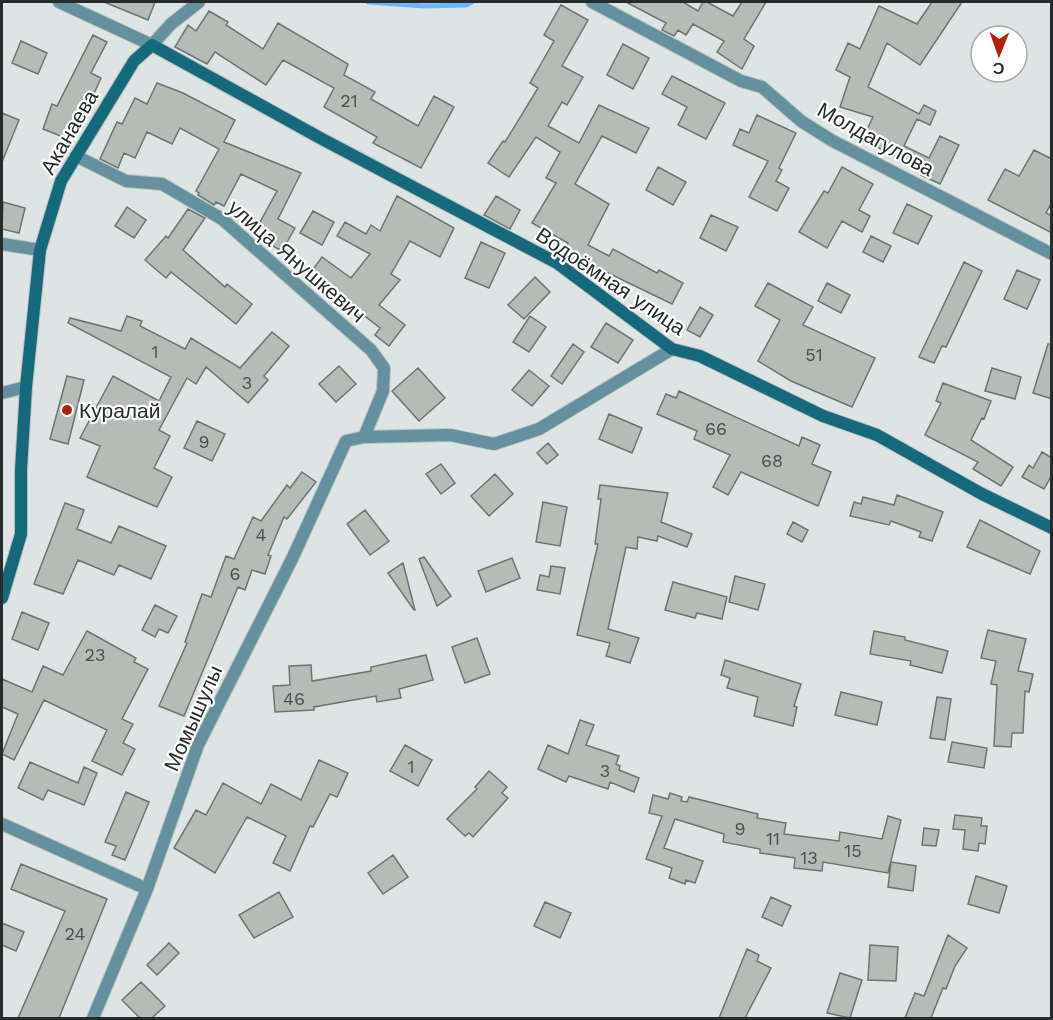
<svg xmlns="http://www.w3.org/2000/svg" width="1053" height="1020" viewBox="0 0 1053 1020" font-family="'Work Sans',sans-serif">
<rect width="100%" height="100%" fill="#dde5e4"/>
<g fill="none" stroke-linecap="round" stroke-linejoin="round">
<path stroke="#6eb6f5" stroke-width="5" d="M368,2L425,6L466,5L472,2"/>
</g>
<path fill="#b5bbb6" stroke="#6e7470" stroke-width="1.5" d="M104,2H155L148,20Z
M626,2H683L698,11L703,2H707L733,16L742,2H766L744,39L754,46L742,69L717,52L724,41L693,24L686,35L678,30L674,36L662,30L666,23Z
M932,2H962L920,65L887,43L868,87L919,114L924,105L936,111L930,125L917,119L904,146L929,158L940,136L959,145L940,184L921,175L923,170L873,145L875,141L864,136L873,117L840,107L850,77L836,70L848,43L860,49L879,6L917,24Z
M561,5L588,20L562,66L583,77L567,105L562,102L548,126L579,143L599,105L649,128L636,153L602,136L575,184L609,204L588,245L609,256L613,249L657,273L659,270L683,283L672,304L602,270L597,279L584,272L585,269L561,255L568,243L532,223L556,183L546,178L560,152L536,137L509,177L488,163L503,141L505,142L538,88L530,83L554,41L544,35Z
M209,11L228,22L226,25L263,49L278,23L348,64L344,75L375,92L371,99L418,126L434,96L454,107L421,168L373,143L377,137L324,107L334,88L283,60L266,85L215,52L207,64L175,47L188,25L196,31Z
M93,35L107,42L91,73L101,78L91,100L84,97L68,139L43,129L52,104L57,106Z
M21,41L47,53L38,74L12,63Z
M623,44L649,58L633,89L607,75Z
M672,76L725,103L706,139L678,125L687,107L662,94Z
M157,83L183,93L235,120L224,142L301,173L278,219L295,228L282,251L253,235L277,191L241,174L224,206L216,202L214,205L198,195L199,193L196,191L219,149L180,128L172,144L147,132L135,158L124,153L118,168L100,159L117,122L122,124L135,98L147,104Z
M2,113L19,120L2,162Z
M757,115L796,133L779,168L782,170L776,181L789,188L777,211L749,197L768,161L733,145L740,129L749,133Z
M1034,150L1052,159V202L1046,213L1052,216V233L988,200L1005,169L1019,176Z
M658,167L686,182L673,205L646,190Z
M842,167L873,184L859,210L870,216L862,232L842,221L827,248L799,232L824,191L828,193Z
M397,196L454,228L440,257L410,241L391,274L400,280L379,305L405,325L389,346L375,335L380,328L326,286L324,288L308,276L322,257L351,278L370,254L337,236L345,222L366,234L371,225L380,231Z
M496,196L520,210L510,229L484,215Z
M3,202L25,208L19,233L2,229Z
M907,204L932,216L918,244L893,233Z
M127,207L146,220L134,238L115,226Z
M188,209L205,218L183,250L225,287L227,284L252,304L236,324L171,272L166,278L145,260L166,236L168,238Z
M313,211L334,222L322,245L300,233Z
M711,215L738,227L726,251L700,238Z
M871,236L891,246L883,262L863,252Z
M481,242L505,253L489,288L465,278Z
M964,262L982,271L946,347L942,346L934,363L919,357Z
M1017,270L1040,280L1027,309L1004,299Z
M535,277L550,292L524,319L508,305Z
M768,283L813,307L803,325L875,358L852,407L791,381L758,361L780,320L755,306Z
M827,283L850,295L841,313L818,301Z
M700,307L713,315L700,337L687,330Z
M127,316L142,321L140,326L185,349L191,338L240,368L272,332L289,346L264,376L268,380L248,403L206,367L196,384L187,378L159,430L170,436L154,468L172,477L157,507L87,477L100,446L80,438L113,376L159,401L171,377L68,323L70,318L121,331Z
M530,316L546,327L529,352L513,342Z
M606,323L633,340L618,363L591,347Z
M573,344L584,352L562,384L551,376Z
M1048,344H1052V399L1033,393Z
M339,366L356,384L336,402L319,384Z
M418,368L445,398L419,421L392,391Z
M992,368L1021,377L1015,399L985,391Z
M529,370L549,386L532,406L512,390Z
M67,376L84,380L68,444L50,439Z
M943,383L991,401L984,419L982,418L971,440L1013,467L1001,486L973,469L978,462L925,435L941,403L936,401Z
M679,391L799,446L802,437L820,445L812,464L831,472L818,506L741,472L728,495L713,487L730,455L694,439L697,431L657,414L666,394L676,398Z
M609,414L642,428L632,453L599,439Z
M197,421L225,434L212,461L184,448Z
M548,443L558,455L547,464L537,453Z
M1042,452L1052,458V475L1044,489L1022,477L1029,465L1033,468Z
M441,464L455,483L441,494L426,474Z
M302,472L316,482L287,519L284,517L268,555L271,556L265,574L252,570L245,590L238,587L184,716L159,706L187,643L185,642L202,594L211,597L226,556L234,559L253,517L261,521L287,485L290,488Z
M495,474L513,494L489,516L471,496Z
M600,485L668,493L661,522L692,534L687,547L658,536L657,541L638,537L637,549L626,547L608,629L639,638L630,663L606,656L610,643L577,635L598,544H595L601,499H598Z
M897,495L943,512L932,541L919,537L921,532L891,521L889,525L850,516L854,502L861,504L863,497L894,505Z
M543,502L567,507L560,546L536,542Z
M65,503L84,510L77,529L111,543L119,526L166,546L151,579L119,565L114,575L78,560L63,594L34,584Z
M365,510L389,541L370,555L347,524Z
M980,520L1040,551L1030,574L967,547Z
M793,522L808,530L802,542L787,534Z
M424,557L451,596L437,606L419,559Z
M512,558L520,578L486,592L478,571Z
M403,563L415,610H414L388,573Z
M551,566L565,568L560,594L537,590L540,575L549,577Z
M735,576L765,584L758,610L729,602Z
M673,582L727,597L722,619L697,613L695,618L665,610Z
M155,605L177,616L168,633L159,629L155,637L142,630Z
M22,612L49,623L38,650L12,639Z
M988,630L1026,639L1018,671L1033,674L1029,692L1025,691L1023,733H1012L1011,747L994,746L997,685L991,684L996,661L981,658Z
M87,631L136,658L134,662L148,669L122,719L133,724L123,743L135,749L122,775L92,761L107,730L44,700L14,760L2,754L18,714L2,707V679L32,692L43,666L63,675Z
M874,631L905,637V640L948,651L942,673L910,665L911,661L870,654Z
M477,638L490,674L465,683L452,647Z
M426,655L433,680L399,689L401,698L377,702L376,696L314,707V710L275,712L273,686L290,685L289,666L311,665L312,681L371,671V667Z
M725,660L801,684L794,706L797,707L793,726L754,716L758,697L727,688L730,678L721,675Z
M841,692L882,702L877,725L835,715Z
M937,697L951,699L945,740L930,738Z
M580,720L594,725L586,745L619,756L616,764L620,766L619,770L639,778L634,792L610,782L608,789L569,776L566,782L538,769L548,745L568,754Z
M952,742L987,748L984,768L948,762Z
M405,745L432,760L418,786L390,771Z
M319,760L348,773L337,797L330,794L313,827L310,826L290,871L273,863L286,836L247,817L215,873L174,848L196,810L206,815L223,783L261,804L271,784L301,800Z
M30,762L78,783L84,767L97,773L84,805L48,790L43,800L18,788Z
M489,771L507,787L502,793L508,798L473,837L469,833L465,836L447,819L477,789L475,787Z
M126,792L149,802L125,860L112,855L116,846L105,842Z
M670,793L682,797L681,801L687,802L689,797L758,814L757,818L786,823L784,834L839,841L840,832L882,839L888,816L901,820L888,873L823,862L822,871L794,868L795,858L760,853V849L723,842L724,834L675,819L664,848L703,861L695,883L686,880L685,884L669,878L672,868L646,859L662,816L649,813L653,795L668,799Z
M955,815L982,818L981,826H987L985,844L979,843L978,851L963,849L965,830L953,829Z
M924,828L939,830L936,846L922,845Z
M393,855L408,877L383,894L368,873Z
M891,862L916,866L913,891L888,887Z
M21,864L107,899L59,1018H18L65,911L11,889Z
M976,876L1007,886L999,913L968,904Z
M279,892L293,917L254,938L239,915Z
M771,897L791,906L782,926L762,917Z
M545,902L571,913L560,938L534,926Z
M2,923L24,932L16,951L2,945Z
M948,935L967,948L955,966L946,989L943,988L931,1018H905L915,993L924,996Z
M169,943L179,953L157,975L147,965Z
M870,945L898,947L896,981L868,980Z
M747,949L759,955L757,961L771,968L745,1018H719Z
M840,973L862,980L850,1018L827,1013Z
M141,982L165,1006L152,1018H140L122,1000Z"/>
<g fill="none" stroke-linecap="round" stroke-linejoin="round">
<defs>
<path id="street" d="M59,2L152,45L171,24L199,2
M592,2L741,81L762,87L801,121L831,140L1052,254
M76,156L126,181L162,184L222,219L371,350L384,368L383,391L364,437
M2,244L40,250
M2,393L26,387
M2,824L147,889
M93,1018L147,889L198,745L292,559L346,441L364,437L450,435L494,444L539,429L672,349"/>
<path id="secondary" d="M2,598L21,534V470L26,387L40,250L61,181L134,61L152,45L322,139L557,263L672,349L700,356L823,416L877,435L982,494L1052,528"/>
</defs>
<use href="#street" stroke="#b9c0bf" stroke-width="14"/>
<use href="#secondary" stroke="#b9c0bf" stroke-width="14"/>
<use href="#street" stroke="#64919d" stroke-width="12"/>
<use href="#secondary" stroke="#16697b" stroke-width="12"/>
</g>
<circle fill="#b02306" stroke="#fff" stroke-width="2" cx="67" cy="410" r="6"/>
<g text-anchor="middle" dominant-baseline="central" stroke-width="4.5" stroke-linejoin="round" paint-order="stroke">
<g font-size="18" fill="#4b4f4e">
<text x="349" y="100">21</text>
<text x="155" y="351">1</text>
<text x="814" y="354">51</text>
<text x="247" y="382">3</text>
<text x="716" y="428">66</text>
<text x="204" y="441">9</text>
<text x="772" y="460">68</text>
<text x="261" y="534">4</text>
<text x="235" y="573">6</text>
<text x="95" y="654">23</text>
<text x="294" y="698">46</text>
<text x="411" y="766">1</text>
<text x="605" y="770">3</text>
<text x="740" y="828">9</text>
<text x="773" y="838">11</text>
<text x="853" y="850">15</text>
<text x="809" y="857">13</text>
<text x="75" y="933">24</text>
</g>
<g font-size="21" fill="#282b2b" stroke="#fff">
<text transform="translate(69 132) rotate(-60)">Аканаева</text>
<text transform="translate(876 139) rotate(29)">Молдагулова</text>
<text transform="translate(297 261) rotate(41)">улица Янушкевич</text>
<text transform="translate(611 281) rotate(34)">Водоёмная улица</text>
<text transform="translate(193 718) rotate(-66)">Момышулы</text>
</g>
<g font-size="21" fill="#282b2b" stroke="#fff" text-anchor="start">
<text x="79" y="410">Куралай</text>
</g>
</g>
<rect width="1053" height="1020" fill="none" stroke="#282b2b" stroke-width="6"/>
<g transform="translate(999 54) rotate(181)"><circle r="28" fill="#ffffff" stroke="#a9aaaa" stroke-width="1.5"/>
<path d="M0-4.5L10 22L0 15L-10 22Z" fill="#b02306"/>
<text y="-9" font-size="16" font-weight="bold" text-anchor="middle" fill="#282b2b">С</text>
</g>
</svg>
